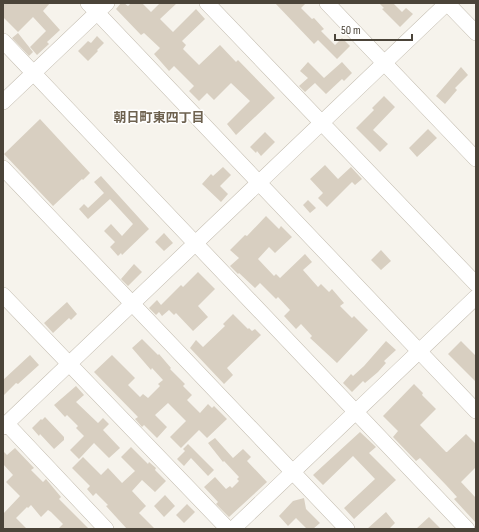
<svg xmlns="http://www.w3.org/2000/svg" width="479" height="532" viewBox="0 0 479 532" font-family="'Sofia Sans Condensed','Noto Sans JP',sans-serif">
<rect width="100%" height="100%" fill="#f6f3ec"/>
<path fill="#d8cfc1" d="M3,3H50L43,11L60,30L47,42L49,44L37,55L30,47L46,31L33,17L18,32L3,17Z
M121,3H124L128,6L131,3H142L151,12L160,3H177L160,19L173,32L196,9L205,19L182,41L186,45L183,49L199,65L220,45L236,62L238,60L275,98L236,135L227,124L250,101L231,83L214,100L207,93L199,101L189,91L194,86L174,66L169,71L154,54L160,48L144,33L141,35L116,9Z
M275,3H306L301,8L312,19L314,18L324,29L321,31L335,45L342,38L350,46L337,59L318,40L314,44Z
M379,3H393L402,12L406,8L413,14L400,27L382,9L384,8Z
M18,33L33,52L29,56L12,38Z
M97,36L104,43L97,50L98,51L88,61L78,51L88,41L91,43Z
M308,62L324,78L342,62L352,73L344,81L342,79L326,94L315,83L305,92L299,86L308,78L300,71Z
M461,67L468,75L455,88L457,90L445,104L436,96Z
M384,96L395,107L373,130L388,144L380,152L356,128L374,110L372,108Z
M40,119L90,173L83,180L82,179L53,206L4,154Z
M428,129L437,138L417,157L409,148Z
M265,132L275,142L261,156L257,151L256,153L250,147Z
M325,165L338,179L351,167L362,179L355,185L352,182L327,207L318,198L323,193L310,179Z
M223,167L231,175L220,186L228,194L221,202L202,184L211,174L213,176Z
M101,176L149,229L122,255L121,253L118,256L110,247L115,242L104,231L111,224L122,236L133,224L110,199L88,219L79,209L84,204L88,208L104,193L94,182Z
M308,200L316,208L310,213L303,205Z
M266,216L279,229L281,226L292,237L275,253L269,247L258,259L274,276L276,274L280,278L305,254L312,262L303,270L318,287L321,284L329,292L332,289L344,303L340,306L352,318L354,316L368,330L337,363L310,338L312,336L301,324L296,329L284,316L290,310L278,297L276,299L260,283L255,288L239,273L238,274L230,266L239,258L230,250L245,235L247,236Z
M164,233L173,243L164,251L155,242Z
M381,250L391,261L381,270L371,260Z
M134,264L142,272L128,286L121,279Z
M198,272L215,289L198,306L208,317L193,331L176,313L174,315L169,310L162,316L159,312L156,315L149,308L157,300L161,305L181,285L183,287Z
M67,302L77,314L71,320L69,318L53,333L44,323Z
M233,314L248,329L249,328L252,331L255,329L261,335L227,368L233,375L224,384L190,348L196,340L203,347L225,326L223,324Z
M142,339L158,355L159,354L171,368L170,369L185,384L183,386L192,395L187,400L200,413L208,404L212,408L214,406L227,419L207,438L199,430L181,448L170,437L186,421L168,403L155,415L167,427L157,438L144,425L142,427L135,419L138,417L94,372L112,355L135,378L128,385L140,397L143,394L148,398L160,386L158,384L163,380L152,368L151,370L132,348Z
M386,341L396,350L384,361L386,363L378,372L365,383L363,381L352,392L343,383L351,374L353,376L364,366Z
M461,341L476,356V382L448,354Z
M30,355L39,365L18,384L16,383L3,396V380Z
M414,384L423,393L422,395L436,409L420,425L446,452H447L466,434L476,444V467L461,482L476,498V523L454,499L457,497L446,485L420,458L416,461L393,437L398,431L383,416Z
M76,386L84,395L76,402L98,423L103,418L109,424L103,430L120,448L109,458L94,443L79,459L70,450L84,436L76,428L78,426L67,415L65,417L54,405Z
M45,417L64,437V440L54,449L40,434L39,436L32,428L41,419L42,420Z
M360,432L376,447L369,453L396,480L354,519L344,508L375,479L353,456L323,485L313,475Z
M215,438L233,458L243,449L251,457L247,461L267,482L229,517L216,504L218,502L204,487L215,477L226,489L230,486L232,488L239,481L237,479L239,477L224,461L223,462L208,443Z
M188,444L214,470L208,476L191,458L184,466L177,459L185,451L183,449Z
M131,447L148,464L149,462L156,468L155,470L166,481L155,492L142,480L132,491L146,506L139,513L155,529H127L106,506L108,505L96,493L93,496L87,489L90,486L72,468L83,457L101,475L108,468L122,483L135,471L121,457Z
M15,448L34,468L31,470L43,482L46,479L61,497L59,499L89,529H58L63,524L51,512L48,510L41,517L31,505L28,508L27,507L16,518L27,529H3V514L20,496L6,482L13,475L3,464V451L7,455Z
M165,495L175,506L164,517L154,506Z
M304,498L306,509L320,523L313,529H307L296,518L288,526L279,516L293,501Z
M187,504L195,512L184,523L176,515Z
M386,512L395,523L389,529H367Z
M429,517L441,529H416Z"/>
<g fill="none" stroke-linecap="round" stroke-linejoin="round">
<defs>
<path id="minor" d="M88,3L476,411
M207,3L476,284
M327,3L476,159
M447,3L476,33
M3,41L467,529
M3,102L107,3
M3,168L347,529
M3,295L228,529
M7,424L106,529
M3,427L447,3
M233,529L476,297"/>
</defs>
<use href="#minor" stroke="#c2bbae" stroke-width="16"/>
<use href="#minor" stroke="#fff" stroke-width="15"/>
</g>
<g text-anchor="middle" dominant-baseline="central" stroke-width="3" stroke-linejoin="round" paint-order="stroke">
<g font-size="13" font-weight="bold" fill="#6e6250" stroke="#fff">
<text x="159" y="118">朝日町東四丁目</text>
</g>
</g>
<rect width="479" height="532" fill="none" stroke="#4b4439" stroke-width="8"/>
<path d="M335 34v6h77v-6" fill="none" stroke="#4b4439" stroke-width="2"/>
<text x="341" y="34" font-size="12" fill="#4b4439" stroke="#ffffff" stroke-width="3" paint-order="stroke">50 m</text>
</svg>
